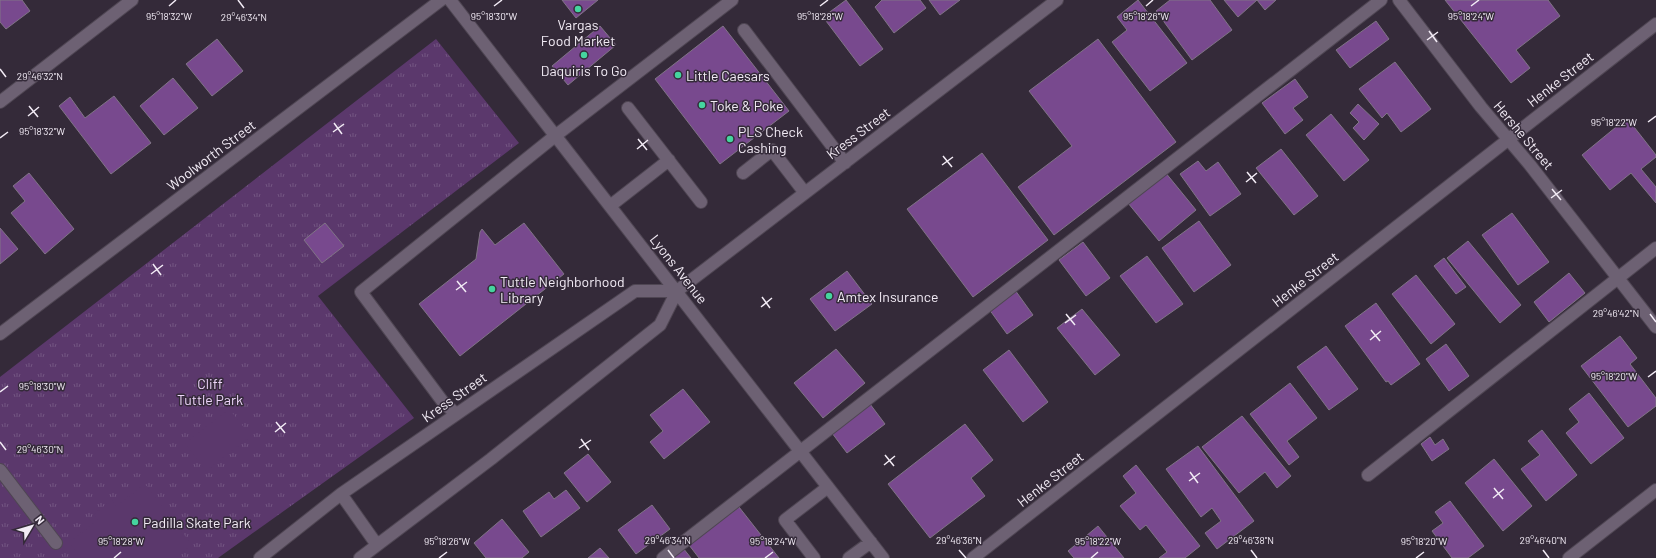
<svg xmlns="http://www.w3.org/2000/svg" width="1656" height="558" viewBox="0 0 1656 558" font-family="Barlow,sans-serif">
<defs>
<pattern id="park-tufts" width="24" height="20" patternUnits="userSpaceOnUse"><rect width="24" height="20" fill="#5b386c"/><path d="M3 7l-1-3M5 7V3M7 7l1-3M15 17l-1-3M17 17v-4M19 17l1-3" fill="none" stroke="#735582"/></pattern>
</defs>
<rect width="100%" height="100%" fill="#342a39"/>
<path fill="url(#park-tufts)" d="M436,39L519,143L318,296L414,418L218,558H0V377Z"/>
<path fill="#5b386c" d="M229,409L251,436L206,471L185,443Z
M145,484L192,545L175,558H81L69,542L98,520L94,514L112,500L116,506Z"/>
<path fill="#78498e" stroke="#807486" d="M0,0H22L30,11L6,29L0,22Z
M562,0H598L576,18Z
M846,0L883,49L860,66L823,17Z
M882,0H920L926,8L894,33L875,7Z
M929,0H960L940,15Z
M1138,0L1187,63L1150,91L1112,42L1127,30L1117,17Z
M1170,0H1210L1232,30L1192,60L1156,11Z
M1224,0H1276L1265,10L1257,0L1238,17Z
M1445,0H1548L1560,16L1516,50L1530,68L1511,83Z
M1376,21L1389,39L1350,68L1336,50Z
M600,26L616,45L568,85L552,66Z
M723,26L789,111L720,164L655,79Z
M217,39L243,71L212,96L186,64Z
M1098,39L1176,142L1054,235L1018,187L1072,146L1029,91Z
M1395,62L1431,109L1401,132L1387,113L1382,118L1359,89Z
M173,78L198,108L164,135L140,106Z
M1295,79L1308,97L1293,108L1303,120L1285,134L1262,103Z
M114,96L151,143L111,174L59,106L70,97L85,118Z
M1358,104L1379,124L1364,140L1353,128L1359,122L1350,113Z
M1331,114L1369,160L1344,181L1306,135Z
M1627,118L1656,155V157L1641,169L1656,187V203L1631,173L1610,190L1582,155Z
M1281,149L1318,196L1294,215L1256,168Z
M982,153L1048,240L973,297L907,209Z
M1198,161L1206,171L1218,162L1241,194L1210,216L1180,174Z
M1165,172L1196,210L1159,241L1128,203Z
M29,173L74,229L45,254L11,213L25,201L13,186Z
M1512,213L1549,262L1518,285L1482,235Z
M1199,221L1231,265L1194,292L1162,248Z
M325,223L344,246L322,263L304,240Z
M524,223L564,274L460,356L419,304L476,259L480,232L482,229L495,245Z
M0,228L18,249L0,264Z
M1468,241L1521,305L1500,323L1447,258Z
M1083,242L1110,278L1086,296L1059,260Z
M1147,256L1183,304L1156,323L1120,276Z
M1444,258L1466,287L1456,294L1434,266Z
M847,271L872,304L835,331L810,299Z
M1569,273L1585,293L1549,322L1534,302Z
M1416,275L1455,324L1431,344L1392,294Z
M1015,290L1033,315L1007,334L989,309Z
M1376,303L1420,364L1391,385L1388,381L1386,382L1345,326Z
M1082,309L1120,355L1095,375L1057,328Z
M1620,336L1637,358L1630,364L1656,398V406L1628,427L1581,366Z
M1446,344L1469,376L1449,391L1426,359Z
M1326,346L1358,389L1329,410L1297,367Z
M836,349L865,383L823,418L794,383Z
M1009,350L1048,402L1023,422L983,370Z
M1290,383L1317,418L1287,441L1299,457L1289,465L1250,414Z
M683,389L710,422L664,459L650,442L663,431L650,415Z
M1589,393L1624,438L1591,464L1566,433L1579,422L1569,409Z
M870,404L885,424L847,453L832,433Z
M1242,416L1291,476L1277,488L1265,472L1239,493L1202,447Z
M965,424L993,460L971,478L985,496L930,538L888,484Z
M1542,430L1577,475L1546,501L1521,469L1540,455L1528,441Z
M1430,437L1435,445L1443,439L1449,449L1432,461L1421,444Z
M1198,446L1254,521L1217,549L1205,533L1221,521L1212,508L1201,517L1166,469Z
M588,454L611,482L587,502L564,473Z
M1494,459L1532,506L1503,531L1465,483Z
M1136,465L1200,546L1185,558H1159L1167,552L1146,525L1140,530L1120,506L1136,493L1123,476Z
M566,490L580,508L541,537L523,511L549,492L554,499Z
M1450,501L1484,546L1468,558H1452L1432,531L1443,523L1435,512Z
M652,505L670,529L636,554L618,530Z
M739,507L779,558H699L689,545Z
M502,519L529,552L522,558H486L474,543Z
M1098,526L1124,558H1074L1068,551Z
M600,548L609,558H588Z
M683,548L691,558H670Z"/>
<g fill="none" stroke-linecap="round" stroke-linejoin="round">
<defs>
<path id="minor" d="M450,0L883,558
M1399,0L1481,107L1530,165L1656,327
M744,30L845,163
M0,102L132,0
M628,108L701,202
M743,173L772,150L805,193
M610,206L669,160
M0,334L441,0
M456,414L443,402L361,292L555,136L732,0
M0,470L56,543
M1368,475L1656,248
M341,494L377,545
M260,558L341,494L635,291H677
M360,558L491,459L660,325L677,291L1057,0
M663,558L1381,0
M814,558L785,520L828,487
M849,558L871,542
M973,558L1656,24
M1569,558L1656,490"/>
</defs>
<use href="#minor" stroke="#4f4653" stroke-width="14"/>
<use href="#minor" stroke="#6d6173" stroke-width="12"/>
</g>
<path fill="none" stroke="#f2ebf5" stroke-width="1.5" d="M238,0L244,8M169,6L176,0M494,6L502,0M820,6L828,0M1146,6L1153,0M1471,6L1479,0M1429,31L1437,42M1427,40L1438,32M0,69L6,77M29,106L38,117M28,116L39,107M1648,122L1656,116M334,123L342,134M333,132L344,124M0,138L8,132M638,139L647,150M637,149L648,140M943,156L952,167M942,165L953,157M1247,172L1256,183M1246,182L1257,173M1552,189L1561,200M1551,198L1562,190M153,264L161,275M151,274L163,265M457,281L466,292M456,290L467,282M762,297L770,308M761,307L772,298M1066,314L1075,325M1650,314L1656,322M1065,323L1076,315M1371,330L1380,341M1370,340L1381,331M1648,377L1656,371M0,392L8,386M276,422L285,433M275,432L286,423M581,439L589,450M0,442L6,450M579,448L591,440M885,455L894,466M884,465L895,456M1190,472L1198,483M1189,481L1200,473M1494,488L1503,499M1493,498L1504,489M668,550L674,558M959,550L966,558M1251,550L1257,558M1543,550L1549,558M114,558L121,552M439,558L447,552M765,558L773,552M1091,558L1098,552M1416,558L1424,552"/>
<g fill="#45d49f" stroke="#342a39" stroke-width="1.5">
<circle cx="578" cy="9" r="4"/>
<circle cx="584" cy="55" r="4"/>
<circle cx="678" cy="75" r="4"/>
<circle cx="702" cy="105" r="4"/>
<circle cx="730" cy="139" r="4"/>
<circle cx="492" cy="289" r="4"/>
<circle cx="829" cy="296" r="4"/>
<circle cx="135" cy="522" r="4"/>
</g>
<g text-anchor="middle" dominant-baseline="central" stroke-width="3" stroke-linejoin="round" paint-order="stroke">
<g font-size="14" fill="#f2ebf5" stroke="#342a39" text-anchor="start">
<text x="578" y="24" text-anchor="middle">Vargas<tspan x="578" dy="16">Food Market</tspan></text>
<text x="584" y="70" text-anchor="middle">Daquiris To Go</text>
<text x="686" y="75">Little Caesars</text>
<text x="710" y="105">Toke &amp; Poke</text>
<text x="738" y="131">PLS Check<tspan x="738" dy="16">Cashing</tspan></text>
<text x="500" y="281">Tuttle Neighborhood<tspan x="500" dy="16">Library</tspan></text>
<text x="837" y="296">Amtex Insurance</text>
<text x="143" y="522">Padilla Skate Park</text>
</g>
<g font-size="14" fill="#f2ebf5" stroke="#342a39">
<text transform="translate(1560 79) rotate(-38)">Henke Street</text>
<text transform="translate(858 133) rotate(-37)">Kress Street</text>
<text transform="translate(1524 135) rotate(50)">Hershe Street</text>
<text transform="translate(211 155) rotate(-37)">Woolworth Street</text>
<text transform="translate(679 269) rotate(52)">Lyons Avenue</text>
<text transform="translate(1305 279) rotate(-38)">Henke Street</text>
<text transform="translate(454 397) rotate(-35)">Kress Street</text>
<text transform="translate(1050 479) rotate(-38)">Henke Street</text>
</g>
<g font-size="14" fill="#eed5fb" stroke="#342a39">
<text x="210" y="383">Cliff<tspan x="210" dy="16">Tuttle Park</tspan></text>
</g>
</g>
<g font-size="10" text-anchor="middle" fill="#f2ebf5" stroke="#342a39" stroke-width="3" stroke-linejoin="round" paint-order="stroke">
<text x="169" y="20">95°18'32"W</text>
<text x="494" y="20">95°18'30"W</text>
<text x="820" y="20">95°18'28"W</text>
<text x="1146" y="20">95°18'26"W</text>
<text x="1471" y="20">95°18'24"W</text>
<text x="244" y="21">29°46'34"N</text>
<text x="40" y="80">29°46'32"N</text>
<text x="1614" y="126">95°18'22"W</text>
<text x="42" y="135">95°18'32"W</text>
<text x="1616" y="317">29°46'42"N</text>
<text x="1614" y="380">95°18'20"W</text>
<text x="42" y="390">95°18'30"W</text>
<text x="40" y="453">29°46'30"N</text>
<text x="668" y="544">29°46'34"N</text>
<text x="959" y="544">29°46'36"N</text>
<text x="1251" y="544">29°46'38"N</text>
<text x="1543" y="544">29°46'40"N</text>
<text x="121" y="545">95°18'28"W</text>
<text x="447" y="545">95°18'26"W</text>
<text x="773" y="545">95°18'24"W</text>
<text x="1098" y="545">95°18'22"W</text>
<text x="1424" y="545">95°18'20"W</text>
</g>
<g transform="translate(32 526) rotate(52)" stroke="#342a39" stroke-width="3" paint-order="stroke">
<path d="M0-3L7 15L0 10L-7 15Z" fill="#f2ebf5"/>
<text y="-6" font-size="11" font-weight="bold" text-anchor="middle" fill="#f2ebf5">N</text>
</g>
</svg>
